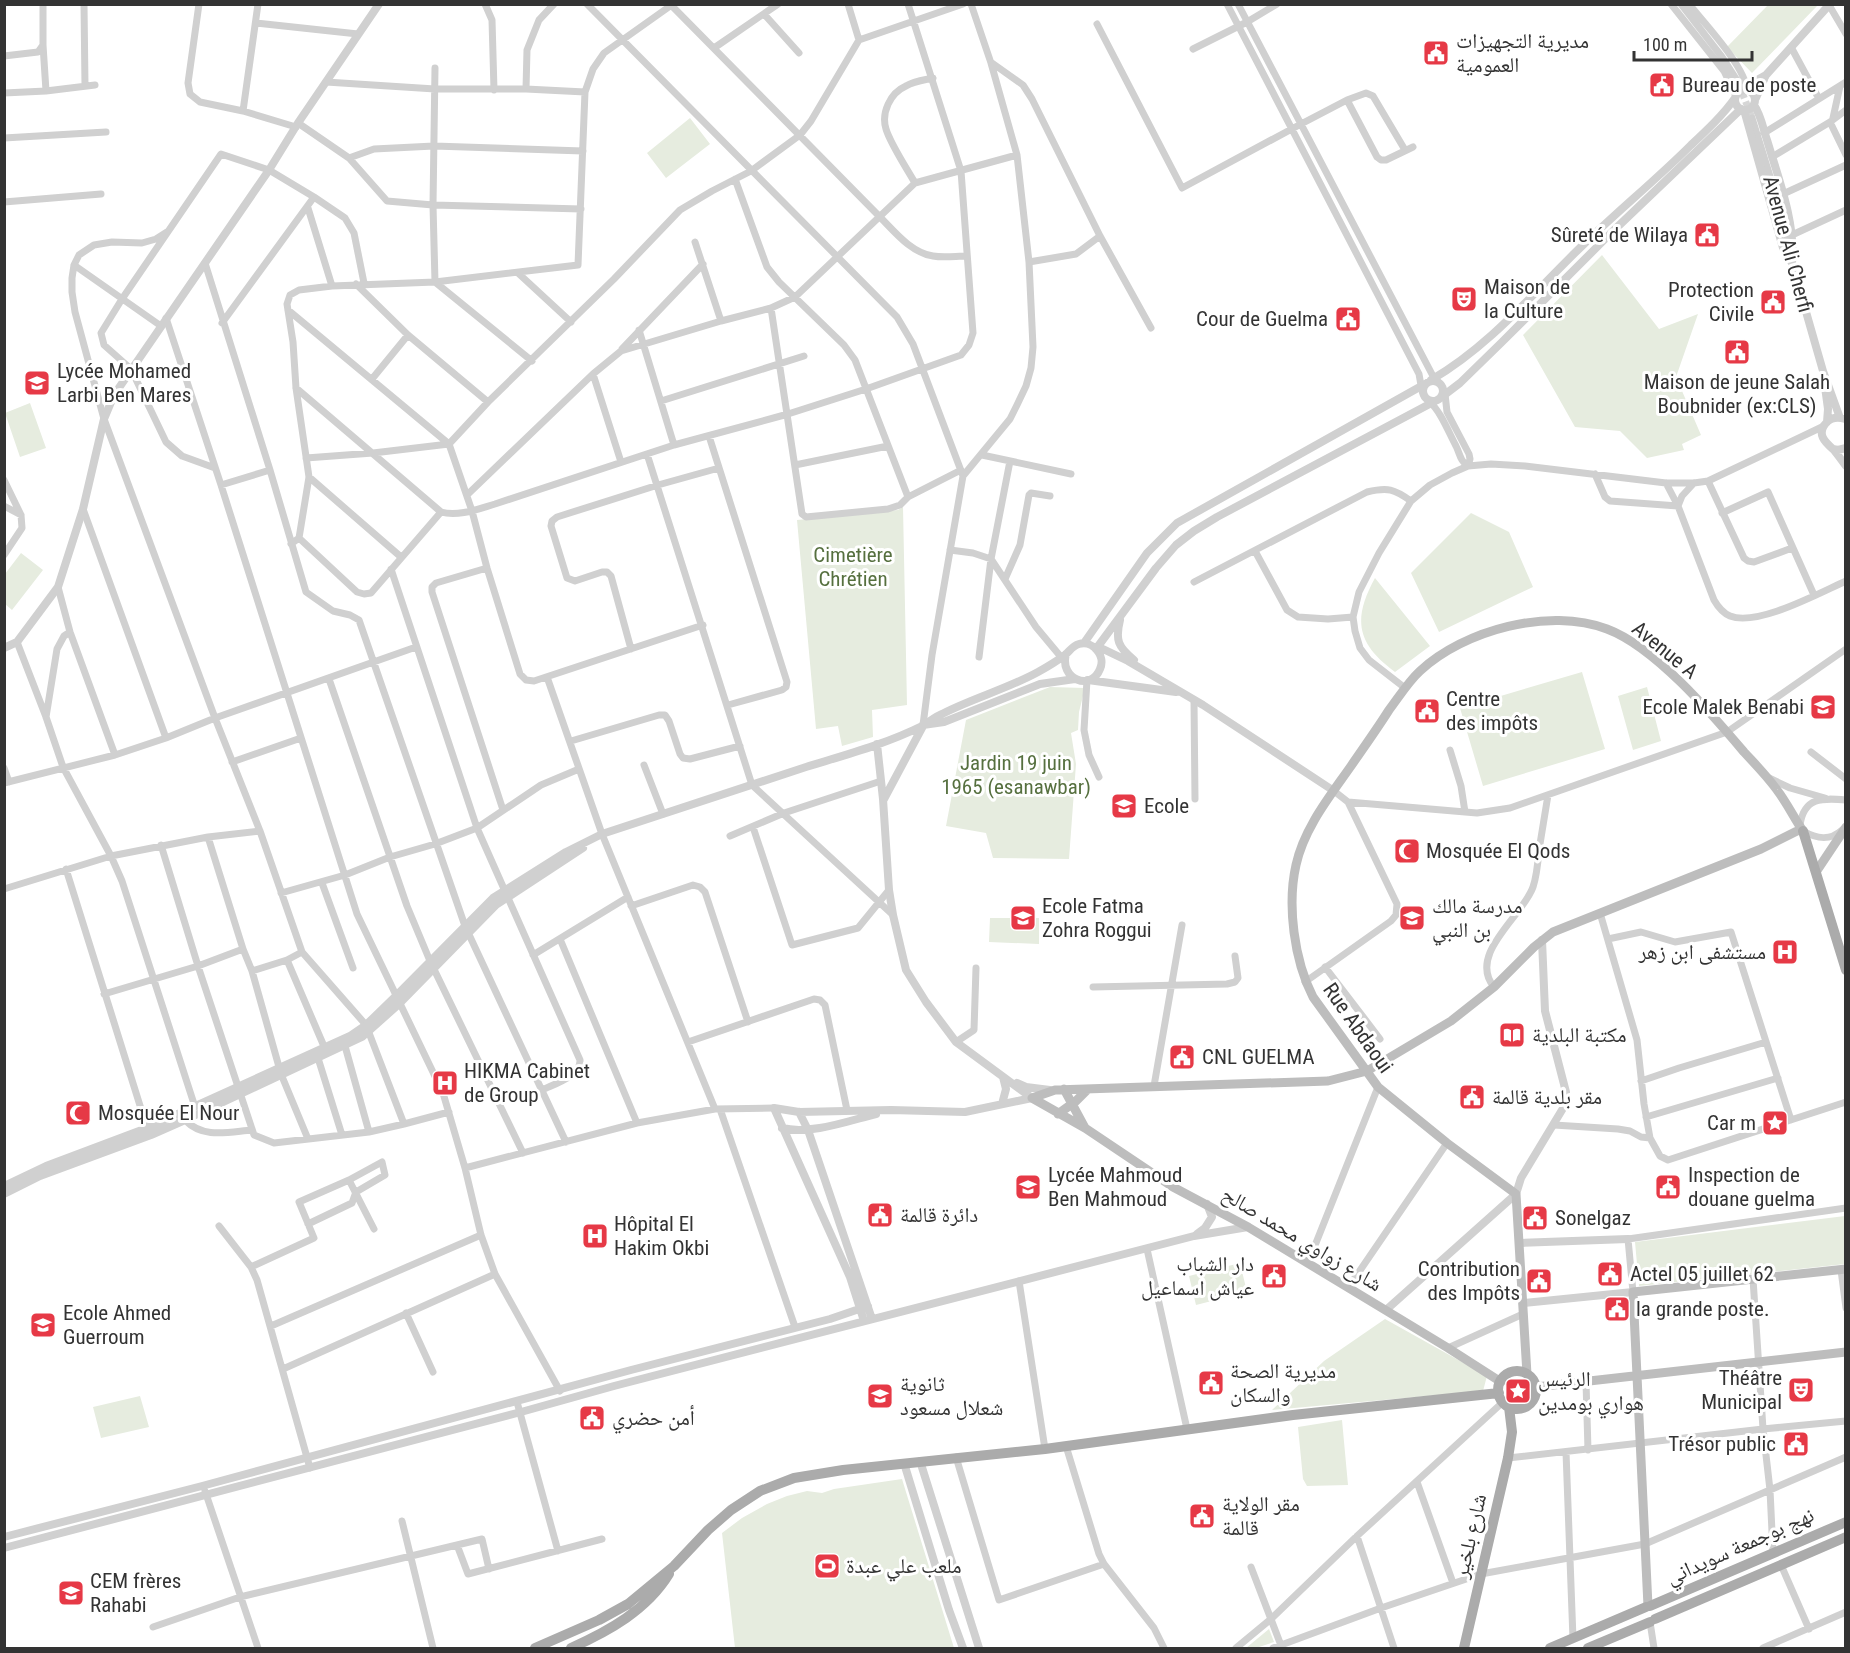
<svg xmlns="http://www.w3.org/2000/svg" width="1850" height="1653" viewBox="0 0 1850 1653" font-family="'Roboto Condensed','Noto Naskh Arabic',sans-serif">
<rect width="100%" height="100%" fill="#fff"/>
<path fill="#e6ecdf" d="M1768,5H1818L1752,73L1727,47Z
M690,118L710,144L666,178L647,153Z
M1602,255L1659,329L1698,314L1676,377L1701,435L1682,444L1684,450L1647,458L1620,431L1575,427L1523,335Z
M30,403L46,448L20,457L5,413Z
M903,507L907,705L872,710L873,737L842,746L838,726L816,729L797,520L898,510Z
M1471,513L1509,532L1533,587L1439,632L1411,573Z
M21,553L43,570L12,610L5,604V574Z
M1375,578L1430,646L1395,672C1357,644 1352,620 1375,578Z
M1582,672L1605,749L1483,786L1460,708Z
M1050,687L1085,688L1079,712L1078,730L1071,733L1076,764L1069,859L993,858L986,833L946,826L966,720Z
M1647,687L1661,741L1633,750L1618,696Z
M990,918H1039V944L989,942Z
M1845,1216V1264L1639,1286L1635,1242Z
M1240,1263L1247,1292L1196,1305L1189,1276Z
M1385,1319L1487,1376L1483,1391L1272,1410L1324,1361Z
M140,1396L149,1427L101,1438L93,1407Z
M1342,1420L1348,1485L1307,1486L1303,1479L1298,1427Z
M902,1479L954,1648H735L722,1533L742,1518L767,1504L787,1496L807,1491L822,1493L834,1489Z
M1269,1629L1274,1642L1256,1648H1246Z"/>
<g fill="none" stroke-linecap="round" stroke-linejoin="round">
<path stroke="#d6d6d6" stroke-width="7" stroke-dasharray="7 3.5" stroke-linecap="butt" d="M1738,82L1752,118"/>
<path stroke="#d0d0d0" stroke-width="7" d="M84,4L85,86
M199,4L188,83L190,94L200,102L243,111L296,127
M485,4L492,20L494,90
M587,4L897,317L913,344L963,476
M670,4L879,216C894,231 911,253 933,256C944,258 956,256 967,256
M1227,4L1419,374L1422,391
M1238,4L1434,378L1439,383
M1671,4L1724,71L1736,96
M1681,4L1722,57L1738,82
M1689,4C1704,23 1745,66 1747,90
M1829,5L1846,34
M764,14L799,53
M256,23L358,34
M1097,24L1182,188L1301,124L1347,100L1366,93L1373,96L1405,150
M859,40L963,4
M43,45L46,91L95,85
M1791,47L1818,97
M714,48L778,4
M1193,49L1247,22L1277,4
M4,56L38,52L43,45V4
M992,63L1023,85L1032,99L1100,236L1151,328
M435,68L433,205L435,282L532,361
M326,82L435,89H526L585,92
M526,89L527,50L539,20L554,4
M4,93L46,91
M1347,100L1377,157L1381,160H1386L1413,147
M243,111L258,4
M1752,118L1777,199L1790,254
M1833,118L1840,86
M1830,122L1846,155
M298,123L349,158L387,201L433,205L581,209
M1764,133L1846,82
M4,138L106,132
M1772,157L1830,122L1846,110
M349,158L374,149L434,146L583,151
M735,179L767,267L779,282L844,345L855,360L908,497
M915,183C907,169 890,143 886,129C881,113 890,93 906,86C914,81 924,80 933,78
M1783,194L1846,165
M4,202L101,194
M308,208L332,286
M167,232L156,239L142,243L112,242L94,245L79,255L74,265L72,278V292L75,312L104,419L215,718L260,831L302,952L366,1025L404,1124
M1792,235L1846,210
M695,242L721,321
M1029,262L1076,254L1100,236
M205,263L270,470L306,592L333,611L350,615L359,620L465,926L566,1142
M74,265L161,326
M518,273L571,322
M356,284L408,335L488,402
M771,308L802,514L806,517L888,509L900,505L908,497L961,470
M288,310L449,444L472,511L487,568L520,674L526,680L534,681L703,625
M166,318L221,485L357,914L443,1093L465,1168L481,1235L495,1274L560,1391
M222,323L314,197
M639,330L674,445
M622,349L703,264
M593,374L621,462
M372,379L408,335
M296,388L441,512C458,517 478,509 495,504L674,445L788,414L866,389L961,355L969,345L973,333L961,171L908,4
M661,401L804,356
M1429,401C1441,412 1448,431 1456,446C1460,454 1460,461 1468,466L1470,459L1469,454L1447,412L1445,394L1443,389
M709,436L787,682L786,687L782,690L728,705
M647,454L752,785L893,915
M982,455L1071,474
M306,458L373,453L449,444L488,402L614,279L680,210L712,191L751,171L800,135L811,121L859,40L848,4
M795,465L888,446
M215,468L182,456L166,442L131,369L104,345L101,333L122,299L221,154L269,170L314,197L345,218L354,233L364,283
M1595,474L1605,497L1610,501L1678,506L1666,483
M309,477L401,557
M4,480L21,515L22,528L4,555
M1708,481L1744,558L1748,561L1754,562L1792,548
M1694,483L1682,496L1678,506L1714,600C1718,607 1723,613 1730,616C1757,627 1819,593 1846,581
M221,485L270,470
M467,495L593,374L621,351L721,321L771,308L795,297L915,183L1017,155
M4,506L21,515
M83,509L166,738
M1722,513L1768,492L1814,595
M299,538L357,592L364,594L371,593L441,512
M291,544L299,538L309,477L296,388L293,342L287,304L290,295L299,290L332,286L435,282L578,265L585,92L593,69L604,53L673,4
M950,550L973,553L991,559L1036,627L1061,657
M1255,551L1287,610L1298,617L1328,619L1353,617
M487,568L436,583L432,587V592L503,810
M391,569L477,828L580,1060C581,1076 554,1084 542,1090
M1005,579L1020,545L1029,495L1031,493L1050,496
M1194,582L1367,492C1388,487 1394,489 1411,501
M58,587L70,632L115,755
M17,642L46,717L63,767L111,856L122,881L195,1107
M631,649L611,576L607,572H602L575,581L567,578L551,526L552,521L557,517L658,485L719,468
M979,657L991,559L1010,461
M547,677L602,834L715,1109
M329,679L407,906L430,961L523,1153
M1087,680L1084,730L1089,755L1099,777
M1405,688L1369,660L1360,648L1355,631L1353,617L1359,592L1379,553L1411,501L1430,485L1452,473L1468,466L1491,464L1525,466L1666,483H1694L1708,481L1824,426
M1194,700L1195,799
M46,717L57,649L64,636L70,632
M923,725L932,655L963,476L1010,419L1017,405L1026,386L1031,368L1033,347L1029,262L1017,155L991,63L971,4
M571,741L659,715H665L669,721L680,754L683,758L690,759L740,746
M1450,750L1461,786L1465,812
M1811,752L1846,779
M232,762L301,738
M644,765L663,814
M4,768L9,782
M1769,778L1790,788L1825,798
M4,783L115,755L166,738L215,718L416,647
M1334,791L1348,802L1477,813L1510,808L1727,732L1846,649
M1800,825C1804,797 1822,798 1846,800
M753,827L792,945L858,928L889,890
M1803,831C1817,839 1830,841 1842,830
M730,836L784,813L881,781
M208,837L243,949L252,971L281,1074L308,1139
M161,845L198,966L254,1135L274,1143L369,1132L404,1124L449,1112
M66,869L147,1128
M322,883L353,968
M4,889L111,856L208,837L260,831
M281,893L345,875L390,857L435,844L477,828L541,785L579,769
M631,906L693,885L700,887L705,892L748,1022
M1600,913L1637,1040L1644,1104L1650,1138
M560,939L637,1123
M1608,939L1641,932L1675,942L1731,932L1791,1120
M533,955L628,897
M287,960L326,1051
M1325,967L1380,1039
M252,971L287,960L302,952
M1305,982L1391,921L1396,915L1397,904L1348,802
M1093,987L1227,984L1235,982L1238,978L1235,956
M1494,987C1467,954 1523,916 1533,887C1537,875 1538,862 1539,850C1542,832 1545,813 1548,795
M104,994L198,966L243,949
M688,1042L814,999L820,1000L825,1005L847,1110
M956,1042L974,1030L976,968
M345,1046L369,1132
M318,1058L342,1135
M1641,1081L1679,1068L1766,1042
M1154,1086L1182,925
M720,1109L795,1327
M1646,1117L1778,1078
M185,1120C203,1139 228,1132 252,1130
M1554,1125L1618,1129L1630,1131L1641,1137L1650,1138L1660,1156L1668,1160L1846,1102
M465,1168L637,1123L715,1109L774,1108
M349,1180L374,1229
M219,1226L251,1267L257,1280L310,1468
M1147,1249L1187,1429
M1308,1263L1378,1087
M251,1267L314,1238L299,1202L349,1180L382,1162L385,1175L356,1192L352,1203L308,1224
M1841,1270L1846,1308
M1753,1279L1763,1429L1770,1490L1773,1553
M1019,1281L1045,1449
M1348,1288L1447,1143
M1633,1292L1628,1239L1846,1208
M406,1313L433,1372
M271,1326L481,1235
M1448,1348L1523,1314
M283,1369L495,1274
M1586,1382L1588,1450
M517,1402L558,1551
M1066,1446L1099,1554L1104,1564L1154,1628L1164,1648
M1566,1452L1573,1639
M956,1457L999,1600L1104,1564
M1508,1458L1763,1429L1846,1421
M1417,1482L1453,1583
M205,1491L258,1648
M402,1521L433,1648
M1357,1536L1394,1648
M457,1545L468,1574L602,1539
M1781,1565L1809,1629
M1251,1567L1282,1648
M1650,1622L1654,1648
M153,1627L240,1597L482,1539L489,1569
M1236,1648L1271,1619L1357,1536L1503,1402
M1273,1648L1381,1608L1481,1574L1645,1544L1846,1457
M1763,1648L1846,1612"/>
<path stroke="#d0d0d0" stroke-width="8" d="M1735 100a10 10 0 1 1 20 0a10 10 0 1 1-20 0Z
M1747,90L1752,83L1766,75
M1756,98L1766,75L1830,4
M1754,105C1761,115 1763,128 1767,140C1778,177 1796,223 1792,263
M1744,110L1783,248L1792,263L1823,371L1840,418
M1431,380C1490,346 1535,291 1584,244C1619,210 1657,179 1691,145C1707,130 1723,115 1735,98
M1423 391a10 10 0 1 1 20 0a10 10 0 1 1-20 0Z
M1825,387L1828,409L1827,422
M1845,419C1838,417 1832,417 1827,422C1815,434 1826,443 1834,450C1838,455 1842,461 1846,466
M1833,449L1838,450L1846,448
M1120,620C1115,640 1118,647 1134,660
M1084,643L1147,553L1177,523L1425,384
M4,648L17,642L58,587L83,509L104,419L114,395L269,170L298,123L379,4
M1088,680L1176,692
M923,725L944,722L1040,684L1075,679
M877,744L883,799L889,890L893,915L906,970L926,1002L956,1042L1032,1098
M1334,791L1203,705L1128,661L1103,649H1096L1156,568L1176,545L1194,531L1217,517L1439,399L1460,383L1501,343L1610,234L1741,109
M884,799L923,726
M1017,1083L1026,1087L1050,1090
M1002,1104L1006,1089L1003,1077
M799,1112L808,1130L872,1319
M782,1128C810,1135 848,1121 876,1114
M4,1186L46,1166L147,1128L350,1036L366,1025L396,996L493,898L566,852L602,834C670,812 738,790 806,767C845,755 886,744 922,726C929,722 935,717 942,714C973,698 1007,689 1038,672C1047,667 1057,661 1065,655C1070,651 1072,646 1079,644C1093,640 1106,656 1100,669C1091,692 1059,679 1066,654
M4,1194L40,1176L151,1135L185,1120L362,1037L399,1004L496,905L583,848
M1197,1234L1205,1228L1212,1217L1207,1204
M1520,1243L1628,1239
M1523,1303L1633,1292
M1386,1310L1516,1194L1521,1178L1565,1105L1566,1092L1545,1011L1542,940
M864,1321L850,1277L774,1108L799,1112L891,1110L965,1112L1032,1098
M920,1461L979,1648
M904,1463L949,1610L963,1648
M4,1537L202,1486L631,1370L830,1319L868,1306
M4,1548L521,1412L614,1386L1194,1236L1248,1227"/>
<path stroke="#bdbdbd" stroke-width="9" d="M1816,872L1846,827
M1064,1089L1085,1128
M1032,1098L1055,1090L1328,1081L1367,1071L1451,1021L1494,987L1534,947L1553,932L1761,849L1801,829
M1032,1098L1085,1128L1173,1187L1248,1227L1448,1348L1501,1382
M1058,1114L1076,1101L1087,1090
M1527,1374L1516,1194L1447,1143L1378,1087L1313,997C1294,960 1287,905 1296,865C1304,828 1330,796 1351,766C1364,747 1377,729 1389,710C1399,697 1408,682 1420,671C1464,630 1549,607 1607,629C1655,647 1711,713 1744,752C1755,764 1767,776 1777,790C1787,803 1794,818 1803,831
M1536,1387L1846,1352
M1648,1606L1633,1292L1846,1269"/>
<path stroke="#ababab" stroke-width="10" d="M1803,831L1846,970
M1498 1390a19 19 0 1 1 38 0a19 19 0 1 1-38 0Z
M1650,1606L1846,1522
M1655,1619L1846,1537
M535,1648L599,1620L628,1604L674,1566L708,1530L731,1510L760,1491L794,1478L843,1470L1045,1449L1293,1415L1499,1393
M571,1648C609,1631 647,1610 669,1574
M1464,1648L1508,1458L1512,1432L1509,1407
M1550,1648L1646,1607
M1588,1648L1650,1622"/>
</g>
<defs>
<symbol id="civic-square" viewBox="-11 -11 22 22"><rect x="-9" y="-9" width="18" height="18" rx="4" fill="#e63946" stroke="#fff"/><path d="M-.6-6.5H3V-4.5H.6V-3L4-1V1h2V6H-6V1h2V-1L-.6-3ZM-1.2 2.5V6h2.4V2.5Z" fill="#fff"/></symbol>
<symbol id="theatre-square" viewBox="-11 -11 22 22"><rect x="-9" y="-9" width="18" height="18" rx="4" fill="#e63946" stroke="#fff"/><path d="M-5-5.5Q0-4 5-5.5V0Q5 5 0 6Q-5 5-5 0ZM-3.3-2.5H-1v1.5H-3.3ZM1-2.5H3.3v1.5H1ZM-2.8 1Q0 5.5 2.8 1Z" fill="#fff"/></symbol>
<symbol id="school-square" viewBox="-11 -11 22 22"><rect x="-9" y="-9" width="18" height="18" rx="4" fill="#e63946" stroke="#fff"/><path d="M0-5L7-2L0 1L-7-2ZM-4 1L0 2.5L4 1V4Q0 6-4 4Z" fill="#fff"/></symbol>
<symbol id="mosque-square" viewBox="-11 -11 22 22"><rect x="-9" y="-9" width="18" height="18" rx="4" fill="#e63946" stroke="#fff"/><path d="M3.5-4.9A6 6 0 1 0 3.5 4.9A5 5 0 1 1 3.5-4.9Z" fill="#fff"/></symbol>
<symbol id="hospital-square" viewBox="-11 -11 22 22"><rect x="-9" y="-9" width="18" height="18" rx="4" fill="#e63946" stroke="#fff"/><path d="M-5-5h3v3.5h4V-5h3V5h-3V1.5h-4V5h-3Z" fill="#fff"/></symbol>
<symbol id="library-square" viewBox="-11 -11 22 22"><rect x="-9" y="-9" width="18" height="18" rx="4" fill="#e63946" stroke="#fff"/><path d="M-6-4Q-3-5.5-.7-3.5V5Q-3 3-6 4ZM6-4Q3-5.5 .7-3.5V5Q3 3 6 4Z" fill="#fff"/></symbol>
<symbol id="sight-square" viewBox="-11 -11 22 22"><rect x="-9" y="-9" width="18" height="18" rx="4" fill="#e63946" stroke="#fff"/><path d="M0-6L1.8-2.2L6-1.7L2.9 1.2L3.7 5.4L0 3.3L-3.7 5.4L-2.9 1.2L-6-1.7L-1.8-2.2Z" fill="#fff"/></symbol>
<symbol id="stadium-square" viewBox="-11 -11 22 22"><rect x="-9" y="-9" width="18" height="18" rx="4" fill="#e63946" stroke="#fff"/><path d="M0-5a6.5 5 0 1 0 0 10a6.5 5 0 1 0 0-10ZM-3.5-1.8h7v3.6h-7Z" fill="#fff"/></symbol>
</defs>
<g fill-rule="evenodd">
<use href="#civic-square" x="1421" y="38" width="30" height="30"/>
<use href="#civic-square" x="1647" y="70" width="30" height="30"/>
<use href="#civic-square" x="1692" y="220" width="30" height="30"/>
<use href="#theatre-square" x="1449" y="284" width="30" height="30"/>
<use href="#civic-square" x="1758" y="287" width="30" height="30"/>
<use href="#civic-square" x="1333" y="304" width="30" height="30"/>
<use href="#civic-square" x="1722" y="337" width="30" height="30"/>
<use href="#school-square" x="22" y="368" width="30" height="30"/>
<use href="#school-square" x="1808" y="692" width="30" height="30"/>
<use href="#civic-square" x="1412" y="696" width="30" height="30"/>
<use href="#school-square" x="1109" y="791" width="30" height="30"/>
<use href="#mosque-square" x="1392" y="836" width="30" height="30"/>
<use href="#school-square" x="1008" y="903" width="30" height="30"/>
<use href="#school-square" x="1397" y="903" width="30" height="30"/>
<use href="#hospital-square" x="1770" y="937" width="30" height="30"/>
<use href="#library-square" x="1497" y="1020" width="30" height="30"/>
<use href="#civic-square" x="1167" y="1042" width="30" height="30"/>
<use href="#hospital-square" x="430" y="1068" width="30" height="30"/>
<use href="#civic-square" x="1457" y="1082" width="30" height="30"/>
<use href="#mosque-square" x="63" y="1098" width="30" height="30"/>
<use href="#sight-square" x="1760" y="1108" width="30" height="30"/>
<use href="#school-square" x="1013" y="1172" width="30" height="30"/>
<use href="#civic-square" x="1653" y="1172" width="30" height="30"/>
<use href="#civic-square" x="865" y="1200" width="30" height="30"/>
<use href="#civic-square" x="1520" y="1203" width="30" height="30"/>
<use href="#hospital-square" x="580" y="1221" width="30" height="30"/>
<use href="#civic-square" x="1595" y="1259" width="30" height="30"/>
<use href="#civic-square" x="1259" y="1261" width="30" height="30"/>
<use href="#civic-square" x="1524" y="1266" width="30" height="30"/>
<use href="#civic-square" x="1602" y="1294" width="30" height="30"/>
<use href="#school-square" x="28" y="1310" width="30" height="30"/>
<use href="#civic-square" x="1196" y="1368" width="30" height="30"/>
<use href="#theatre-square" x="1786" y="1375" width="30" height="30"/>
<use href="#sight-square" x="1503" y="1376" width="30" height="30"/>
<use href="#school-square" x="865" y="1381" width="30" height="30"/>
<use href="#civic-square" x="577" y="1403" width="30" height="30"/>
<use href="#civic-square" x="1781" y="1429" width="30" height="30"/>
<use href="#civic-square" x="1187" y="1501" width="30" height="30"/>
<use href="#stadium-square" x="812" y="1551" width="30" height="30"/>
<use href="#school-square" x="56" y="1578" width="30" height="30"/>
</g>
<g text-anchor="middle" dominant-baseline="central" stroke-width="6" stroke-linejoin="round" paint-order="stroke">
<g font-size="21" fill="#333" stroke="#fff" text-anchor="start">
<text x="1456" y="41">مديرية التجهيزات<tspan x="1456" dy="24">العمومية</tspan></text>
<text x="1682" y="85">Bureau de poste</text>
<text x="1688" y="235" text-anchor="end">Sûreté de Wilaya</text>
<text x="1484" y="287">Maison de<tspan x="1484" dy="24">la Culture</tspan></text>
<text x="1754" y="290" text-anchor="end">Protection<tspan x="1754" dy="24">Civile</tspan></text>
<text x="1328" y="319" text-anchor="end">Cour de Guelma</text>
<text x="57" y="371">Lycée Mohamed<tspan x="57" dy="24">Larbi Ben Mares</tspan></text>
<text x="1737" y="382" text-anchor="middle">Maison de jeune Salah<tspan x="1737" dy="24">Boubnider (ex:CLS)</tspan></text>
<text x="1446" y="699">Centre<tspan x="1446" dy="24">des impôts</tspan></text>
<text x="1804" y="707" text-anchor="end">Ecole Malek Benabi</text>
<text x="1144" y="806">Ecole</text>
<text x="1426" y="851">Mosquée El Qods</text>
<text x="1042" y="906">Ecole Fatma<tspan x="1042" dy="24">Zohra Roggui</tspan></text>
<text x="1432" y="906">مدرسة مالك<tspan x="1432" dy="24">بن النبي</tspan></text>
<text x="1766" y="952" text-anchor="end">مستشفى ابن زهر</text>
<text x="1532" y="1035">مكتبة البلدية</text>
<text x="1202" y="1057">CNL GUELMA</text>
<text x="464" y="1071">HIKMA Cabinet<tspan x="464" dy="24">de Group</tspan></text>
<text x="1492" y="1097">مقر بلدية قالمة</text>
<text x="98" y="1113">Mosquée El Nour</text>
<text x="1756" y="1123" text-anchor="end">Car m</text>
<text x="1048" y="1175">Lycée Mahmoud<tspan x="1048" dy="24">Ben Mahmoud</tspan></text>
<text x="1688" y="1175">Inspection de<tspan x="1688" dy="24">douane guelma</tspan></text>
<text x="900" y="1215">دائرة قالمة</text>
<text x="1555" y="1218">Sonelgaz</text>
<text x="614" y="1224">Hôpital El<tspan x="614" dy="24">Hakim Okbi</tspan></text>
<text x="1254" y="1264" text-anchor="end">دار الشباب<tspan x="1254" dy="24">عياش اسماعيل</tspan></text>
<text x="1520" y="1269" text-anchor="end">Contribution<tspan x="1520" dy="24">des Impôts</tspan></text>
<text x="1630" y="1274">Actel 05 juillet 62</text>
<text x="1636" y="1309">la grande poste.</text>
<text x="63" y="1313">Ecole Ahmed<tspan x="63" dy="24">Guerroum</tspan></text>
<text x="1230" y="1371">مديرية الصحة<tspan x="1230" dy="24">والسكان</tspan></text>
<text x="1782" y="1378" text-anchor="end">Théâtre<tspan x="1782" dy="24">Municipal</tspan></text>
<text x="1538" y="1379">الرئيس<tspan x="1538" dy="24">هواري بومدين</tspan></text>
<text x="900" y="1384">ثانوية<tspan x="900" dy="24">شعلال مسعود</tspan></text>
<text x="612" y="1418">أمن حضري</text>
<text x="1776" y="1444" text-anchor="end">Trésor public</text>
<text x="1222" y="1504">مقر الولاية<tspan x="1222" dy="24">قالمة</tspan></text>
<text x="846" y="1566">ملعب علي عبدة</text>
<text x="90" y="1581">CEM frères<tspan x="90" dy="24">Rahabi</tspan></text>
</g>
<g font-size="21" fill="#333" stroke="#fff">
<text transform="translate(1788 244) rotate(75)">Avenue Ali Cherfi</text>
<text transform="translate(1665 650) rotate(39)">Avenue A</text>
<text transform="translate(1358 1028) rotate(55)">Rue Abdaoui</text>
<text transform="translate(1302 1239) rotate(31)">شارع زواوي محمد صالح</text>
<text transform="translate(1470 1536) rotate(-77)">شارع بلخير</text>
<text transform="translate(1740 1546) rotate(-24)">نهج بوجمعة سويداني</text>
</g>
<g font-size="21" fill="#56703f" stroke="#fff">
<text x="853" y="555">Cimetière<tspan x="853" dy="24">Chrétien</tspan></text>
<text x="1016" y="763">Jardin 19 juin<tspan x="1016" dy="24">1965 (esanawbar)</tspan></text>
</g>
</g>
<rect width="1850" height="1653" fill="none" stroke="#333333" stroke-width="12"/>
<path d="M1634 51v9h118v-9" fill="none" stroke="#333333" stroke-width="3"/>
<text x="1643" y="51" font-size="18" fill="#333333" stroke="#ffffff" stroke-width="4.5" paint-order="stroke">100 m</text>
</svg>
